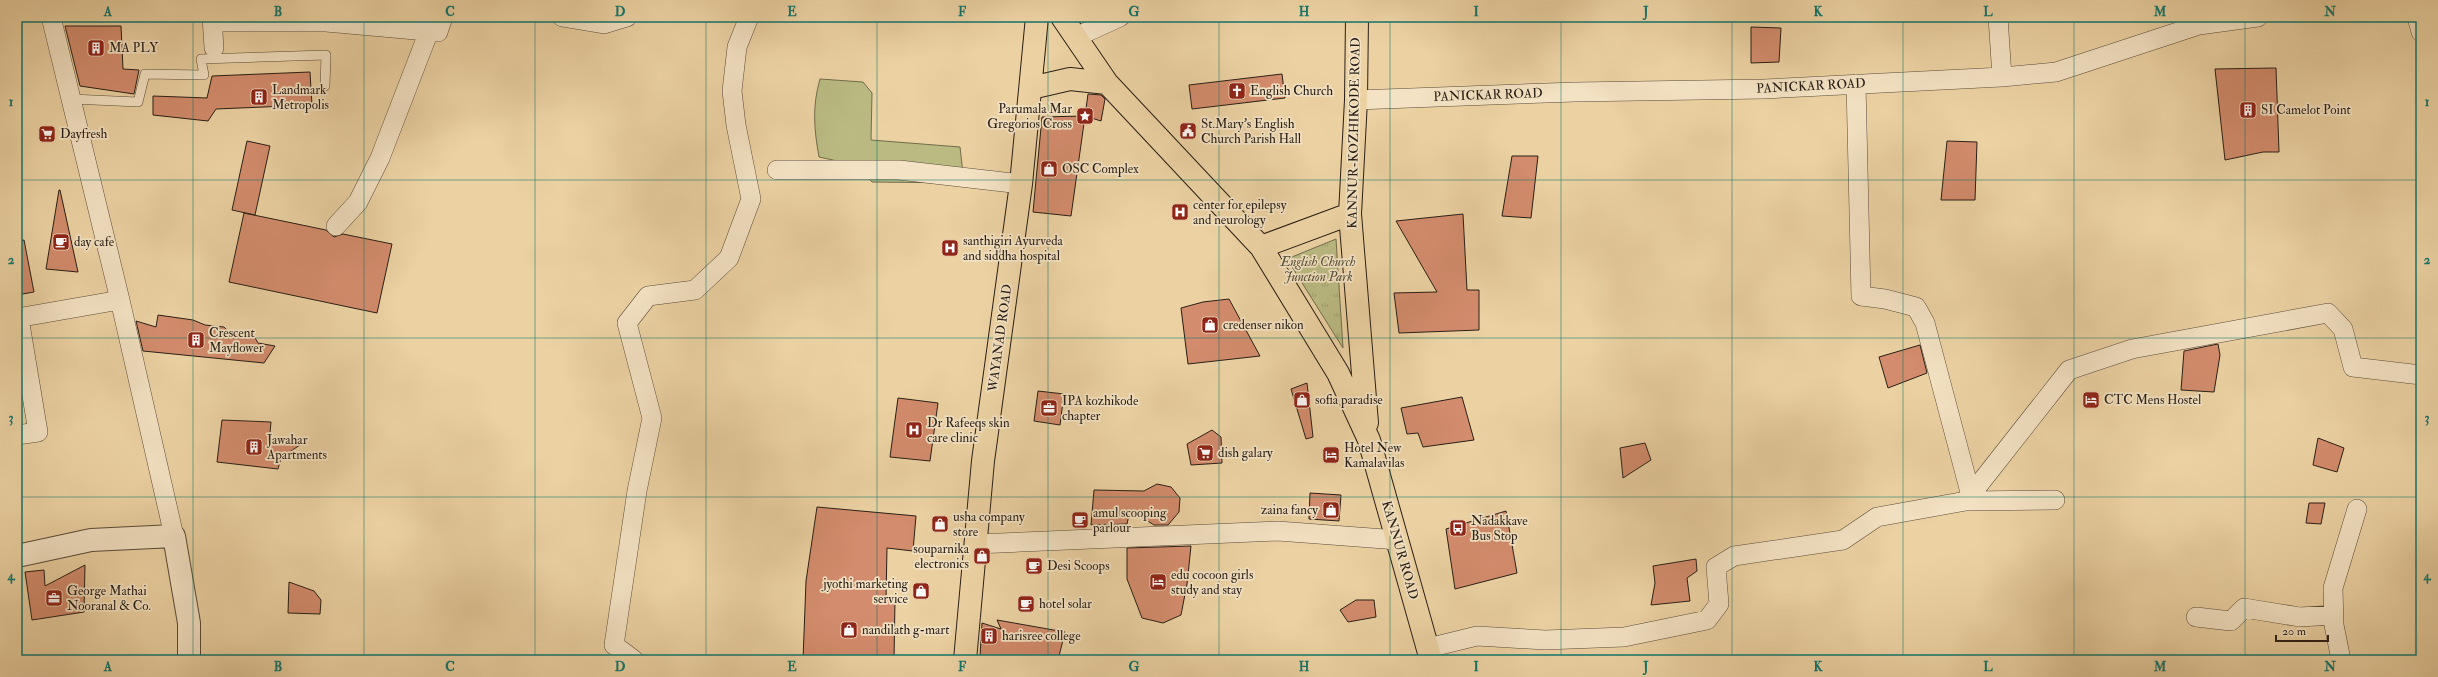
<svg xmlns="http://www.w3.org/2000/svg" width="2438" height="677" viewBox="0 0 2438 677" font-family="'IM FELL Double Pica',serif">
<defs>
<pattern id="park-tufts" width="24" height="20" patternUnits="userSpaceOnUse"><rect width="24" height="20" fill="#babb83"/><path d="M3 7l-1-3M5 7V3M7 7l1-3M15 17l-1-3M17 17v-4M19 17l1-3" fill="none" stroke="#a0a070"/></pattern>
</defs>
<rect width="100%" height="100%" fill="#ecd2a3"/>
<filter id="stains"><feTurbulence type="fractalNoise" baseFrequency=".005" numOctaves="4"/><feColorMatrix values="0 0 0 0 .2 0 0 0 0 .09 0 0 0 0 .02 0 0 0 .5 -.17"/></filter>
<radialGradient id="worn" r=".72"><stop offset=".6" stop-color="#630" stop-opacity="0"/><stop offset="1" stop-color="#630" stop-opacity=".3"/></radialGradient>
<path fill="url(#park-tufts)" stroke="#716c4c" d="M1336,239L1343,348L1287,259Z"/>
<path fill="#babb83" stroke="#716c4c" d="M820,79L863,82L872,93L871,140L960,147L964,183L872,182L856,165L819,157C814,129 812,107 820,79Z"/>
<path fill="#d38c6d" stroke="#281e16" d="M65,26H121L123,69L139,70L134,94L80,86Z
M1751,27L1781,28L1779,62L1751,63Z
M2276,68L2279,152H2263L2225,160L2215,69Z
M310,72L312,105L216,109L208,121L153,115V96L207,98L212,76Z
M1282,74L1285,98L1192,109L1189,85Z
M1088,94L1101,95L1105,99L1101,121L1085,116Z
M1085,116L1071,216L1033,212L1042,117Z
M247,141L270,146L255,215L232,210Z
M1947,141L1977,142L1975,200H1941Z
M1512,156H1538L1531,218L1502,216Z
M59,190H60L78,272L46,269Z
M244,213L326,230L334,237L343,234L392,244L377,313L229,282Z
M1463,214L1467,290H1479V330L1399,333L1394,293L1437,292L1396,221Z
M24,240L34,292L17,295V241Z
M1229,299L1260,356L1188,364L1181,308L1203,302Z
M158,315L193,320L205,325L224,327L230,333L254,336L258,343L275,346L264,363L143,351L136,321L156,327Z
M2218,344L2220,355L2214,392L2181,390L2184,351Z
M1920,345L1927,373L1888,388L1879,357Z
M1307,383L1313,437L1306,439L1291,389Z
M1038,391L1064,394L1060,425L1034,421Z
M1462,397L1474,440L1423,447L1418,433L1407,434L1401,408Z
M898,398L938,403L930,461L890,457Z
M222,420L271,422L269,444L307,440L281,458L278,469L217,462Z
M1212,430L1221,437L1222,463L1191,465L1187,444Z
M2318,438L2344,448L2337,472L2313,465Z
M1645,443L1651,460L1623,478L1620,448Z
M1157,484L1171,487L1180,498L1179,512L1168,525H1154L1130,510L1127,524L1091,525L1094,490L1144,491Z
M1310,493L1341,495L1339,521L1309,519Z
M2309,503H2325L2321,524L2306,523Z
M817,507L916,516L913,551L887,548L886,599L895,600L894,660H803L806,581Z
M1506,511L1517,573L1455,589L1446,529Z
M1191,546L1187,584L1181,615L1163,623L1142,618L1127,579V548Z
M1696,559L1697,571L1687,578L1690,601L1651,605L1655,583L1653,566Z
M85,565L84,612L32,620L25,572L44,570L45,586Z
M289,582L314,591L321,600L320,614L288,613Z
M1356,600H1374L1376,617L1348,622L1340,610Z
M997,620L1065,632L1058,660L980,657L982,623L1001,629Z"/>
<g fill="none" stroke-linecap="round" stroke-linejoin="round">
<defs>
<path id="service" d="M71,99L138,102L145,74L204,75L201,59L326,55L325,86"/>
<path id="minor" d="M51,17L120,300L174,536
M212,17L214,48
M562,17L604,24L627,17
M1998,17L2002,77
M2417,17L2421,32
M214,22H326L438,32L443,17
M1076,37L1120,17
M1856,84L1861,296L1885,299L1916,307L1925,323L1971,496
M1356,100L1575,92L1764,89L2002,77L2056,72L2199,25L2258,17
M777,170H899L1021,184
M336,226L358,202L380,158L429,31
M17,318L120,300
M17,435L38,432L19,318
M1966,501L2055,500
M976,544L1278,531L1398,540
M2196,617L2231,621L2244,608L2300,617L2334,615
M1428,648L1477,636L1545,640L1624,637L1707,620L1719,604L1716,567L1734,556L1843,540L1877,517L1966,501L2069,370L2132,349L2328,313L2343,329L2353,367L2421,375
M634,660L614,645L637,491L652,418L627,323L648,296L695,290L729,258L751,199L736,125L732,91L737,47L749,17
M2341,660L2334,625L2333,588L2357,509"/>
<path id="tertiary" d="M17,556L91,540L174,536L189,623V660"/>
<path id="primary" d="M1062,17L1107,83L1261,247L1338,373L1369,440L1431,660
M1357,17L1356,100L1350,214L1367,423
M1031,88L1070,79L1107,83
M1261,247L1350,214
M965,660L983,461L1021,184L1037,17"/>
</defs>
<use href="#service" stroke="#594b39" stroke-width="10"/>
<use href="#minor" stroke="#594b39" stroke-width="20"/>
<use href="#tertiary" stroke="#594b39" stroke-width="24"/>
<use href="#primary" stroke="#281e16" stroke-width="24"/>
<use href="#service" stroke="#f3e2c3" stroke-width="9"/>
<use href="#minor" stroke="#f3e2c3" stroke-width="19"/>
<use href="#tertiary" stroke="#f3e2c3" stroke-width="22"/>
<use href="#primary" stroke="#ecd2a3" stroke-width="22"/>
</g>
<path fill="none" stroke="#0f766e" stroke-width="1" stroke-opacity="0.55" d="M193,17V660M364,17V660M535,17V660M706,17V660M877,17V660M1048,17V660M1219,17V660M1390,17V660M1561,17V660M1732,17V660M1903,17V660M2074,17V660M2245,17V660M17,180H2421M17,338H2421M17,497H2421"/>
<defs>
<symbol id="building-square" viewBox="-11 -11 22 22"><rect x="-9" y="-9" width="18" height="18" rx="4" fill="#8f2418" stroke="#f3e2c3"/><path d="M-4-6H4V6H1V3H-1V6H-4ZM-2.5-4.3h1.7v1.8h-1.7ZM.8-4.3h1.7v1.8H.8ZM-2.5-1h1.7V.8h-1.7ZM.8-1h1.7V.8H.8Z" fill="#fff"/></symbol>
<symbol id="church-square" viewBox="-11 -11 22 22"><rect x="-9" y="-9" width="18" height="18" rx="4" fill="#8f2418" stroke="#f3e2c3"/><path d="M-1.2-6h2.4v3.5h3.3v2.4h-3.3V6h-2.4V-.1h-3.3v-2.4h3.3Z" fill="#fff"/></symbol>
<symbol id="sight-square" viewBox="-11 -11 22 22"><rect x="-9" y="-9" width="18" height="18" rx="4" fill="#8f2418" stroke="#f3e2c3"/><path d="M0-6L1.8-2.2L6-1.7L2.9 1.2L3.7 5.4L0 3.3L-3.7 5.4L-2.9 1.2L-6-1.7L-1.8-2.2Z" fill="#fff"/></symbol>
<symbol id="civic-square" viewBox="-11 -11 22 22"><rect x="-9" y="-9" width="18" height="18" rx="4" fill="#8f2418" stroke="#f3e2c3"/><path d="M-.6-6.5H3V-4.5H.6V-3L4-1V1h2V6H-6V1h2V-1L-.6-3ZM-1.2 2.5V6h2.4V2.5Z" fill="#fff"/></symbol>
<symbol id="supermarket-square" viewBox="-11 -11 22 22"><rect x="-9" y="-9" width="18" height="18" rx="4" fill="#8f2418" stroke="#f3e2c3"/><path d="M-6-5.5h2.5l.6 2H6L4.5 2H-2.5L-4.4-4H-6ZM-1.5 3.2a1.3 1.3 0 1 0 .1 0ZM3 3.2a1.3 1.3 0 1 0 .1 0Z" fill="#fff"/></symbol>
<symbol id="shop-square" viewBox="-11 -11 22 22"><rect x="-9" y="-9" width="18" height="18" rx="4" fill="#8f2418" stroke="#f3e2c3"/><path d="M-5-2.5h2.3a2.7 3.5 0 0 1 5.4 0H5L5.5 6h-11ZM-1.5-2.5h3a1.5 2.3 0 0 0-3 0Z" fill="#fff"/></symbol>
<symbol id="hospital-square" viewBox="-11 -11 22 22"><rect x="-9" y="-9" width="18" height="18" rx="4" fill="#8f2418" stroke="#f3e2c3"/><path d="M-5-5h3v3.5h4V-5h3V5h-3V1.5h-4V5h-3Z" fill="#fff"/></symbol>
<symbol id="cafe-square" viewBox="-11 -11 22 22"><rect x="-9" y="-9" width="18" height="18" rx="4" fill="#8f2418" stroke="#f3e2c3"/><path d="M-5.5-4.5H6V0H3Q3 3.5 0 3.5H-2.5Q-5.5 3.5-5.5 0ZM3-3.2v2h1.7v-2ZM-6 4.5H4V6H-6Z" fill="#fff"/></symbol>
<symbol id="hotel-square" viewBox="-11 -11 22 22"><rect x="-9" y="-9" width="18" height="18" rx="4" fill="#8f2418" stroke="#f3e2c3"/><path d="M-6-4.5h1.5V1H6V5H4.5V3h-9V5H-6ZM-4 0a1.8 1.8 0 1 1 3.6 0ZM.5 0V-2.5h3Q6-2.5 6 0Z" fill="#fff"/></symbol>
<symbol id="office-square" viewBox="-11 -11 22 22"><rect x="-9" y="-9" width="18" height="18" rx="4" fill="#8f2418" stroke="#f3e2c3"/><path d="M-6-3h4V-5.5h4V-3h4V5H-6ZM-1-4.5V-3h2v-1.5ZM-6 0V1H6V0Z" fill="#fff"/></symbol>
<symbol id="bus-square" viewBox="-11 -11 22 22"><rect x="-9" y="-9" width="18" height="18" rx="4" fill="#8f2418" stroke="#f3e2c3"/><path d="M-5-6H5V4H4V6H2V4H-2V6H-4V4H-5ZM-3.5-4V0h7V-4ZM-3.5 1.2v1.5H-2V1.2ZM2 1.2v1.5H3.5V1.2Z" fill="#fff"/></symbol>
</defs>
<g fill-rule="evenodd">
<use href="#building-square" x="86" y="38" width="20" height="20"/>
<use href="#church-square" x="1227" y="81" width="20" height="20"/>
<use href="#building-square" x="249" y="87" width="20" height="20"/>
<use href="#building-square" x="2238" y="100" width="20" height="20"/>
<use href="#sight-square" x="1075" y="106" width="20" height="20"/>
<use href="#civic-square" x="1178" y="121" width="20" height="20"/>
<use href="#supermarket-square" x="37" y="124" width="20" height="20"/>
<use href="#shop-square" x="1039" y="159" width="20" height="20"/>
<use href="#hospital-square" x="1170" y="202" width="20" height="20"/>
<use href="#cafe-square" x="51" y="232" width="20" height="20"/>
<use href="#hospital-square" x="940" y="238" width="20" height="20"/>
<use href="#shop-square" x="1200" y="315" width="20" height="20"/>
<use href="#building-square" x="186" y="330" width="20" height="20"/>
<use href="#shop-square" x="1292" y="390" width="20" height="20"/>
<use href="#hotel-square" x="2081" y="390" width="20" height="20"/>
<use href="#office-square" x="1039" y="398" width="20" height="20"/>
<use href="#hospital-square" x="904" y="420" width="20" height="20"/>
<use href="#building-square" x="244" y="437" width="20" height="20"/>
<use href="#supermarket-square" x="1195" y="443" width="20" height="20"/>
<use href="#hotel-square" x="1321" y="445" width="20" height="20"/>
<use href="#shop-square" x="1321" y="500" width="20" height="20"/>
<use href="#cafe-square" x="1070" y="510" width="20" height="20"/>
<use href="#shop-square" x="930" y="514" width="20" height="20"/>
<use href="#bus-square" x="1448" y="518" width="20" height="20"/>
<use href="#shop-square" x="972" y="546" width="20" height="20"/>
<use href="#cafe-square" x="1024" y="556" width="20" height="20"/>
<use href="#hotel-square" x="1148" y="572" width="20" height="20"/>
<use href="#shop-square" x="911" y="581" width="20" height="20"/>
<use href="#office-square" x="44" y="588" width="20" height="20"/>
<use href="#cafe-square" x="1016" y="594" width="20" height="20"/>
<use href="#shop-square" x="839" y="620" width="20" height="20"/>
<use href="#building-square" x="979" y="626" width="20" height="20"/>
</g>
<g text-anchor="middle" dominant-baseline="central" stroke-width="3.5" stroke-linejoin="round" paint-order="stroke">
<g font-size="13" fill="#281e16" stroke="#f3e2c3" text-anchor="start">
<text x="109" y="48">MA PLY</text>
<text x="272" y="90">Landmark<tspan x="272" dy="15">Metropolis</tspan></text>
<text x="1250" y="91">English Church</text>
<text x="1072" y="109" text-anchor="end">Parumala Mar<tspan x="1072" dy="15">Gregorios Cross</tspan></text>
<text x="2261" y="110">SI Camelot Point</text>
<text x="1201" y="124">St.Mary's English<tspan x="1201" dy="15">Church Parish Hall</tspan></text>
<text x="60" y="134">Dayfresh</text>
<text x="1062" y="169">OSC Complex</text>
<text x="1193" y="205">center for epilepsy<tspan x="1193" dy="15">and neurology</tspan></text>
<text x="963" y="241">santhigiri Ayurveda<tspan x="963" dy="15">and siddha hospital</tspan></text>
<text x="74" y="242">day cafe</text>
<text x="1223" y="325">credenser nikon</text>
<text x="209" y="333">Crescent<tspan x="209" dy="15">Mayflower</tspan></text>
<text x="1315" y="400">sofia paradise</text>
<text x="2104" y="400">CTC Mens Hostel</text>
<text x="1062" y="401">IPA kozhikode<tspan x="1062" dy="15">chapter</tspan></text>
<text x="927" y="423">Dr Rafeeqs skin<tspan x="927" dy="15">care clinic</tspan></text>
<text x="267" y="440">Jawahar<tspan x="267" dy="15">Apartments</tspan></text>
<text x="1344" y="448">Hotel New<tspan x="1344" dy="15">Kamalavilas</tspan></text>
<text x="1218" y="453">dish galary</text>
<text x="1318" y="510" text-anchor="end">zaina fancy</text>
<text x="1093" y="513">amul scooping<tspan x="1093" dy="15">parlour</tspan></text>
<text x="953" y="517">usha company<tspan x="953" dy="15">store</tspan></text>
<text x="1471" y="521">Nadakkave<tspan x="1471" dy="15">Bus Stop</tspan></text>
<text x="969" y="549" text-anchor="end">souparnika<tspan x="969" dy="15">electronics</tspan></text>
<text x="1047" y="566">Desi Scoops</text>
<text x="1171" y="575">edu cocoon girls<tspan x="1171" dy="15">study and stay</tspan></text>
<text x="908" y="584" text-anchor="end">jyothi marketing<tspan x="908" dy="15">service</tspan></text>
<text x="67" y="591">George Mathai<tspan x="67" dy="15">Nooranal &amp; Co.</tspan></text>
<text x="1039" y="604">hotel solar</text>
<text x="862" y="630">nandilath g-mart</text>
<text x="1002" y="636">harisree college</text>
</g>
<g font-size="13" fill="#281e16" stroke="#f3e2c3">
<text transform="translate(1811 86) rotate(-3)">PANICKAR ROAD</text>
<text transform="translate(1488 95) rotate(-2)">PANICKAR ROAD</text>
<text transform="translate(1354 133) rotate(-89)">KANNUR-KOZHIKODE ROAD</text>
<text transform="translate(1000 338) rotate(-82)">WAYANAD ROAD</text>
<text transform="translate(1400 550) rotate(74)">KANNUR ROAD</text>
</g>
<g font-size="13" font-style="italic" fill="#544d37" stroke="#f3e2c3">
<text x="1318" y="262">English Church<tspan x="1318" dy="15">Junction Park</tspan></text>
</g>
</g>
<rect width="2438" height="677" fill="none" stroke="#ecd2a3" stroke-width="44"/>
<path d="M2276 635v6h52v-6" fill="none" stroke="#281e16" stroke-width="2"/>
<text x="2282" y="635" font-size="12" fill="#281e16" stroke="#f3e2c3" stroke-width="3" paint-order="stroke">20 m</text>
<rect x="22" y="22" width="2394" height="633" fill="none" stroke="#0f766e" stroke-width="1.5"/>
<g font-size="13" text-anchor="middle" font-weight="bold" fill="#0f766e">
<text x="108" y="16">A</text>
<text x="278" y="16">B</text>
<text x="450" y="16">C</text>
<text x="620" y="16">D</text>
<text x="792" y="16">E</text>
<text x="962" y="16">F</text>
<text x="1134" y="16">G</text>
<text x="1304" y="16">H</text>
<text x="1476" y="16">I</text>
<text x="1646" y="16">J</text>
<text x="1818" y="16">K</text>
<text x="1988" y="16">L</text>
<text x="2160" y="16">M</text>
<text x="2330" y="16">N</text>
<text x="11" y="106">1</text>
<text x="2427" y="106">1</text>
<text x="11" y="264">2</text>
<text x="2427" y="264">2</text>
<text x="11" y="422">3</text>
<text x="2427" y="422">3</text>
<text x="11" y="580">4</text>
<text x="2427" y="580">4</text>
<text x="108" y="671">A</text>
<text x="278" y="671">B</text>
<text x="450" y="671">C</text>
<text x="620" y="671">D</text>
<text x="792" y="671">E</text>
<text x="962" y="671">F</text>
<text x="1134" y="671">G</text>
<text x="1304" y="671">H</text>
<text x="1476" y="671">I</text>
<text x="1646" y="671">J</text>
<text x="1818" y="671">K</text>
<text x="1988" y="671">L</text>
<text x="2160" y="671">M</text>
<text x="2330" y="671">N</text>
</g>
<rect width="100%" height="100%" filter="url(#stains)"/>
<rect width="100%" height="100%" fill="url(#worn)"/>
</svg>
